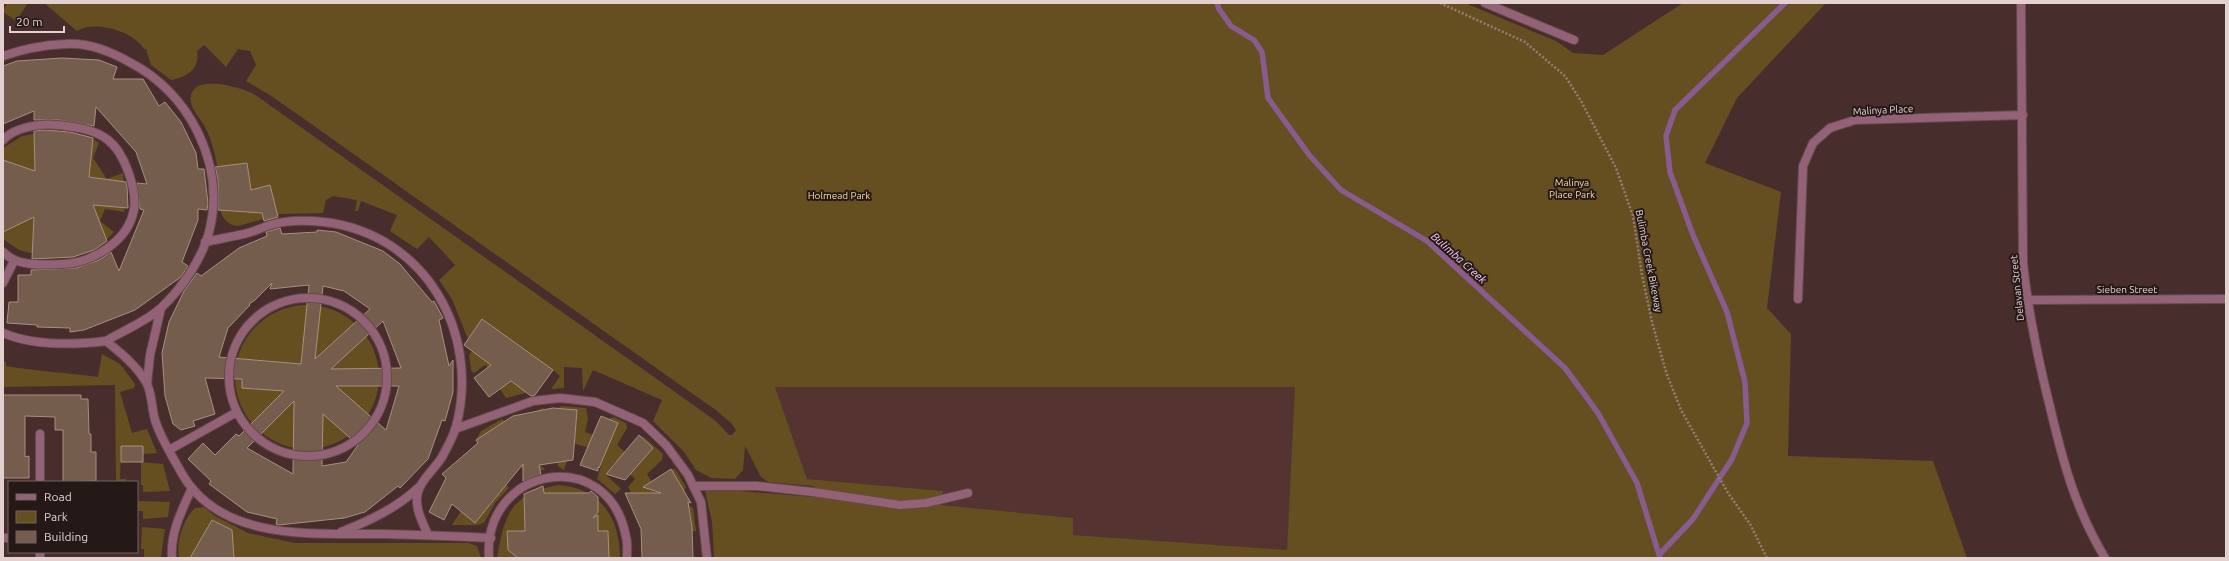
<svg xmlns="http://www.w3.org/2000/svg" width="2229" height="561" viewBox="0 0 2229 561" font-family="Ubuntu,sans-serif">
<rect width="100%" height="100%" fill="#472d2b"/>
<path fill="#553331" d="M775,387H1296L1287,551L1073,535V518L941,505L943,491L807,479Z"/>
<path fill="#654f20" fill-rule="evenodd" d="M7,3H28L16,21L3,12Z
M44,3H1465L1556,41L1573,53L1603,55L1683,3H1826L1737,98L1705,163L1781,192L1767,308L1791,334L1788,456L1933,461L1967,558H714L712,521L705,491L715,489L813,497L814,486L768,482L761,477L745,446L743,470L735,479L711,478L696,470L684,452L653,421L662,400L593,370L583,391L582,368L564,367V388L551,389L560,376L553,370L525,393L506,398L500,389L505,385L494,372L485,365L474,373L471,370L469,355L472,351L493,366L511,340L483,319L468,339L452,299L439,280L455,265L429,237L417,249L390,231L397,215L361,201L358,211H355L357,200L333,196L326,200L323,213L281,214L238,226C212,223 221,190 218,172C216,157 212,140 205,127C201,119 193,112 191,103C186,71 240,87 254,94L678,394L717,422L729,435H732L736,430L732,424L717,411L273,97L246,81L256,65L250,51L238,49L226,67L204,45L197,51C200,69 187,77 171,80L151,65L146,49H144C133,31 95,20 77,31ZM775,387H1295L1287,550L1073,535V518L941,505L943,491L807,479Z
M56,130L88,136L99,143L93,158L107,179L123,173L126,203L124,212L105,209L100,221L114,232L103,243L42,256L19,250L3,239V148L22,136Z
M235 377a72 72 0 1 1 144 0a72 72 0 1 1-144 0Z
M102,354L120,364L135,384L134,388L120,392L132,433L147,429L157,453L143,454V446H121L120,479H126V482H116L115,385L3,387V361L6,362V366C36,371 67,373 98,377Z
M562,406L586,408L588,419L585,432L599,437L597,442L608,446L618,423L608,419L614,417L626,423L627,428L617,445L629,456L627,459L636,467L653,448L639,435L645,438L663,454L662,460L647,474L655,487L653,488L659,499L681,486L671,469H675L686,487L682,494L666,501L668,515H664L666,528L692,524L689,505L693,508L696,531L671,537V554H668V558H658L657,537H649L648,521L655,517L644,493L634,498L628,487L635,479L616,461L605,474L621,489L615,494L597,479L606,450L597,448L596,450L573,443L564,470L558,466L555,444L528,447L531,470L540,469V465L545,469L527,476L508,448L485,464L502,488L507,485L509,488L495,503L484,523L477,525H452L461,511L475,523L497,497L481,484L475,491L469,486L459,499L457,496L460,490L454,487L479,465L476,462L507,441L498,426L476,440L481,431L502,419L507,423L515,440L528,435L529,439L540,437L536,411L543,408L547,415L548,432L562,431V434L575,435L576,410L557,408Z
M141,462L163,464L170,491L143,492V485H141Z
M558,485C600,488 620,517 620,558H497C504,514 511,494 558,485Z
M137,501L170,502L168,517L143,519V511H137Z
M204,507L215,516L248,533L295,543H469L477,546L481,558H179C176,542 183,519 195,508Z
M142,527L165,529L161,557L144,558V549H141Z"/>
<g fill="none" stroke-linecap="round" stroke-linejoin="round">
<path stroke="#8a5b8e" stroke-width="5.5" d="M1217,3L1219,9L1231,26L1254,40L1262,52L1268,98L1310,156L1341,190L1427,241L1565,368L1598,413L1637,483L1660,558
M1659,555L1693,519L1732,459L1747,423L1745,382L1727,312L1693,235L1670,172L1666,136L1675,110L1785,3"/>
</g>
<path fill="#755d4e" stroke="#a98f7e" fill-rule="evenodd" d="M62,58L99,60L117,67L113,79H143L159,106L165,102L181,122L196,153L198,169H204L208,203L207,210L198,209V220L182,262L188,266L181,277L135,310L84,330L70,332V328L37,327V325L7,323L9,302H18V275H31V270L76,268L99,260L111,252L119,271L144,210L140,209L137,183L147,184L136,152L96,107L94,126L58,120H34V111L3,124V66L17,61Z
M44,130L70,132L93,138L89,177L126,182L127,186L128,208L93,205L107,241L94,250L73,257L32,259L34,217L3,232V160L35,171L34,131Z
M247,163L251,190L270,185L278,217L264,221L262,213L218,210V179L215,167Z
M280,228L282,234L317,232V230L336,232L383,251L400,264L432,302L434,301L443,318L439,320L449,366L453,360V392L445,421L442,420L428,459L400,488L398,486L365,512L344,518L279,525L276,524L277,519L247,512L209,484L211,481L188,459L203,443L215,455L236,434L239,436L284,391L242,388V379L205,378L215,414L193,421L195,426L181,430L173,424L165,396L162,353L169,322L184,291L197,273L201,276L239,248L267,236L266,232ZM272,283L270,289L309,285L301,364L219,357L228,328L250,305L249,304L255,300ZM323,286L344,291L370,309L315,359ZM383,321L401,368L331,369ZM336,386H399L386,430ZM294,401L293,474L247,448ZM323,414L358,445L346,462L322,466Z
M482,319L553,370L535,395L531,396L511,381L489,397L474,378L491,365L464,345Z
M3,395H81V399H88L89,434H91V452H96V481L63,482V430H55V417L25,416V457L29,456V478H3Z
M553,408L577,410L573,460L539,465L541,475L523,481V464L475,523L452,504L444,520L429,512L446,478L442,474L478,443L476,440L513,416Z
M601,416L618,423L599,468L598,467V471L580,465Z
M639,435L653,448L625,480L606,474Z
M121,446H143V462H121Z
M671,469L691,503L688,502L692,527L693,558H642L641,529L625,493H661L643,487Z
M543,486L544,493H589L591,491L598,497V512L593,518L598,515V531H608L609,558H518L508,550L507,531H525L524,494Z
M212,520L232,530L234,558H190Z"/>
<g fill="none" stroke-linecap="round" stroke-linejoin="round">
<defs>
<path id="service" d="M3,56C23,49 44,45 65,44C87,42 112,52 131,63C189,93 225,163 210,228C204,256 183,287 162,307C146,322 124,330 106,341
M3,140C15,127 41,123 57,125C75,127 94,129 108,140C117,147 124,160 128,171C132,182 136,197 134,209C129,241 92,263 63,264C43,265 17,267 3,252
M205,242C218,239 231,237 244,234C253,232 261,228 270,225C286,220 307,220 324,222C425,234 481,332 456,427C453,437 447,448 442,457C435,469 417,483 417,498C416,511 423,523 428,535
M3,283L14,261
M229 377a79 79 0 1 1 158 0a79 79 0 1 1-158 0Z
M3,333C34,346 73,345 106,341C121,353 136,365 146,382C153,394 151,410 156,423C162,440 172,456 181,472C220,543 316,533 384,534C420,535 455,536 491,538
M147,384L150,355L161,308
M455,429L533,401L560,398L595,402L643,423L666,445L688,475L701,502L707,558
M40,434V482
M169,450L237,412
M693,486H757L813,492L900,505L926,503L968,493
M341,532C369,521 397,508 419,487
M3,538H9
M40,552V558
M172,558C170,533 182,510 192,488
M489,558C482,466 609,443 626,537C628,543 627,551 627,558"/>
<path id="minor" d="M1485,3L1574,40
M1798,299L1803,166L1813,143L1830,128L1855,120L2023,115
M2027,300L2226,299"/>
<path id="tertiary" d="M2021,3L2023,263C2028,312 2038,359 2050,407C2063,462 2075,508 2105,558"/>
</defs>
<use href="#service" stroke="#634b49" stroke-width="10"/>
<use href="#minor" stroke="#634b49" stroke-width="10"/>
<use href="#tertiary" stroke="#634b49" stroke-width="10"/>
<path stroke="#947e7c" stroke-width="2.5" stroke-dasharray="2 2" stroke-linecap="butt" d="M1440,3L1525,42L1565,76L1581,101L1616,168L1633,216L1642,275L1652,322L1666,372L1681,410L1728,493L1750,524L1767,558"/>
<use href="#service" stroke="#946276" stroke-width="8"/>
<use href="#minor" stroke="#946276" stroke-width="8"/>
<use href="#tertiary" stroke="#946276" stroke-width="8"/>
</g>
<g text-anchor="middle" dominant-baseline="central" stroke-width="4" stroke-linejoin="round" paint-order="stroke">
<g font-size="10" fill="#e2d1cf" stroke="#251918">
<text transform="translate(1883 110) rotate(-3)">Malinya Place</text>
<text transform="translate(1649 261) rotate(79)">Bulimba Creek Bikeway</text>
<text transform="translate(2017 288) rotate(-96)">Delavan Street</text>
<text x="2127" y="289">Sieben Street</text>
</g>
<g font-size="10" fill="#f9dea8" stroke="#251918">
<text x="1572" y="182">Malinya<tspan x="1572" dy="12">Place Park</tspan></text>
<text x="839" y="195">Holmead Park</text>
</g>
<g font-size="11" font-style="italic" fill="#fcd2fe" stroke="#251918">
<text transform="translate(1459 258) rotate(42)">Bulimba Creek</text>
</g>
</g>
<rect width="2229" height="561" fill="none" stroke="#e2d1cf" stroke-width="8"/>
<rect x="8" y="481" width="130" height="72" fill="#251918" stroke="#716361"/>
<rect x="16" y="494" width="20" height="6" fill="#946276" stroke="#716361"/>
<text x="44" y="501" font-size="12" fill="#e2d1cf">Road</text>
<rect x="16" y="511" width="20" height="12" fill="#654f20" stroke="#716361"/>
<text x="44" y="521" font-size="12" fill="#e2d1cf">Park</text>
<rect x="16" y="531" width="20" height="12" fill="#755d4e" stroke="#716361"/>
<text x="44" y="541" font-size="12" fill="#e2d1cf">Building</text>
<path d="M10 26v6h54v-6" fill="none" stroke="#e2d1cf" stroke-width="2"/>
<text x="16" y="26" font-size="12" fill="#e2d1cf" stroke="#251918" stroke-width="3" paint-order="stroke">20 m</text>
</svg>
